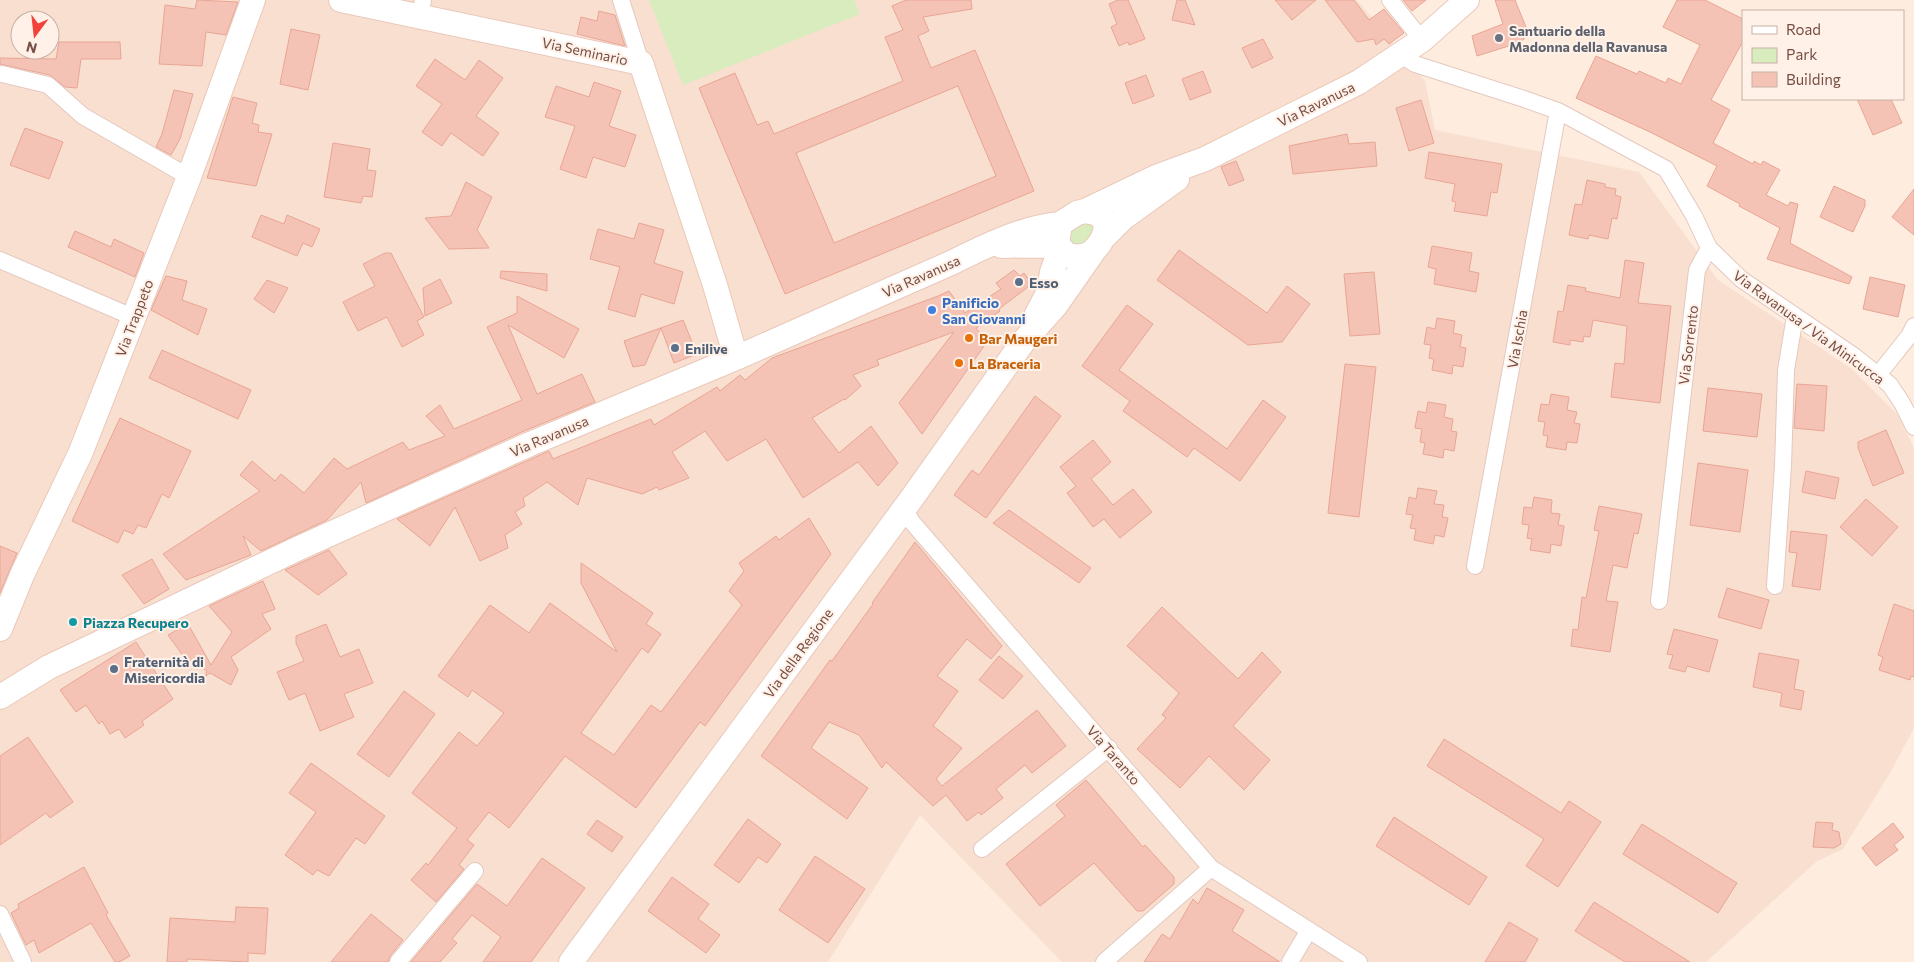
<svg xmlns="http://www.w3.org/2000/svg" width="1914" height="962" viewBox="0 0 1914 962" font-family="Commissioner,sans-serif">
<rect width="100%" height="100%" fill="#feecdf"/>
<path fill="#f8dfd0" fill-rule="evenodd" d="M0,0H1357L1425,81L1435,130L1639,172L1718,280L1852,369L1897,414L1914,448V728L1890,773L1843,849L1817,861L1706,962H1062L920,815L828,962H0ZM20,20H50V50H20Z"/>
<path fill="#d9ecbd" d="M649,0H854L860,14L683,85Z
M1089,219L1099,229L1084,244L1074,249L1066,234Z"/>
<path fill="#f5c3b5" stroke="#e9a594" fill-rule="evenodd" d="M197,0L238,2L226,35L206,32L202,66L159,64L165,5L195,9Z
M906,0H971L972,9L923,17L929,31L918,36L931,68L975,50L1034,191L785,294L699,88L735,73L757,125L768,121L774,134L903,81L885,37L903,30L892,6ZM958,86L996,176L834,243L796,153Z
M1118,0H1128L1145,39L1129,45L1128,42L1119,46L1111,27L1117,24L1109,4Z
M1177,0H1185L1195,25L1172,20Z
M1275,0H1316L1292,20Z
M1325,0H1354L1369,20L1384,9L1404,33L1389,44L1384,39L1376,45L1374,39L1357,42Z
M1403,0H1426L1412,11Z
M1495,0H1515L1528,32L1524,39L1518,43L1477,56L1472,36L1503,24Z
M1677,0H1705L1743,19V41L1711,100L1730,110L1713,143L1753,164L1754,161L1761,165L1763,161L1780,170L1766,195L1788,206L1790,202L1798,204L1790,243L1852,277L1849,284L1767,259L1780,228L1739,206L1740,204L1707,186L1717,166L1652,133L1576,98L1596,56L1637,74L1639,71L1666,83L1668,78L1681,84L1700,45L1663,27Z
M599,11L615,15L625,46L577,34L581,17L597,21Z
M291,29L320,35L308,90L280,84Z
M1263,39L1273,58L1252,68L1242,48Z
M59,42H120L121,59H81L77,88L65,87L50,75L0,64V58L56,59Z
M435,59L465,80L479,60L503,78L476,116L499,133L483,156L451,133L442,146L422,132L442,104L416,86Z
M1203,71L1211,92L1190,100L1182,79Z
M1146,75L1154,96L1133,104L1125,83Z
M594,82L621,91L609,126L636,135L625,167L593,157L586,178L560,169L575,126L545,117L556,86L589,97Z
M174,90L193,94L180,139L171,155L156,147L162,134Z
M233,97L257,103L252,123L259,125L258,132L272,134L256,186L207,178Z
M1857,99H1891L1902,123L1873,135Z
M1421,100L1434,143L1409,151L1396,108Z
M25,128L63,142L49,179L10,165Z
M1347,134L1349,144L1375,142L1377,166L1293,174L1289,146Z
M333,143L370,149L367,170L376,171L372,197L363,196L361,203L324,197Z
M1429,152L1502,164L1497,193L1491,192L1487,216L1454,211L1456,202L1452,201L1455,184L1425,178Z
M1236,161L1244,180L1229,186L1221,167Z
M1587,180L1605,184V187L1616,189L1615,195L1621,197L1617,219L1612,218L1608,239L1589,235L1588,239L1569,235L1575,204L1582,205Z
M466,182L492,197L477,230L489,248L449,249L425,218L451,216Z
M1834,186L1865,200V206L1853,232L1820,217Z
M1914,189V235L1892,217Z
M261,215L284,224L287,215L320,229L312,247L303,243L297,256L252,237Z
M639,223L664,230L654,263L683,272L674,304L641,294L635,317L608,309L620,267L590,259L598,229L634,239Z
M75,231L111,247L114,239L144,253L135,277L68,247Z
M1432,246L1472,253L1469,271L1479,273L1476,292L1434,284L1436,269L1428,267Z
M1179,250L1267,313L1287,286L1310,304L1282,342L1248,345L1157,280Z
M385,253H391L424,317L417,321L424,335L402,347L387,317L358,331L343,302L375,286L363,264Z
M1625,260L1644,263L1638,303L1671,306L1660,403L1611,397L1615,363L1624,364L1627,326L1593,320L1590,337L1584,336L1583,342L1570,340V345L1553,342L1558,311L1563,312L1568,285L1586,288L1585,291L1620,298Z
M1014,270L1020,276L1024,273L1032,284L999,309L1000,311L976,328L987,342L922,434L899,403L954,332L877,360L879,365L853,375L861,386L845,400L844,399L812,418L839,453L871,426L898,463L878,486L858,462L803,498L766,439L727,461L705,431L672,452L689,478L659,490L657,487L642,494L587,478L578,505L547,482L523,498L525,506L515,512L522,524L505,535L508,548L480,561L455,507L430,546L397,519L549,451L553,459L651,419L654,425L717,387L720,391L740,375L745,380L772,358L938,296L949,291L965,313L1001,289L996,283Z
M501,271L547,274V291L500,278Z
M1374,272L1380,334L1350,336L1344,274Z
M166,276L187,281L182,300L207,309L198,335L151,310Z
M1870,277L1905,285L1898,317L1863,309Z
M440,279L452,303L425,316L423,288Z
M267,280L288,288L274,313L254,299Z
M517,296L579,329L564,358L508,325L537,394L582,374L595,402L524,431L366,503L361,482L327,520L261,551L243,536L251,555L186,580L163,554L260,491L240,475L252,461L275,481L281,474L304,493L334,458L347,469L403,442L409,450L445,436L426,416L440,405L454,429L522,400L487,327L517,313Z
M1127,305L1153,324L1119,370L1227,449L1263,400L1286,417L1240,481L1194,448L1187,457L1123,411L1130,401L1082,366Z
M1437,318L1455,321L1453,333L1462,335L1460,347L1466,348L1463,367L1453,365L1452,374L1432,370L1434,359L1429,358L1431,345L1424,344L1427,327L1435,329Z
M683,320L697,354L674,363L661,328L645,365L633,367L624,341Z
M162,350L251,390L238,419L149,378Z
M1345,364L1376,367L1359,517L1328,513Z
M1797,384L1827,386L1824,431L1794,428Z
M1708,388L1762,394L1757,437L1703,431Z
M1551,394L1569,397L1567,410L1577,412L1574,423L1580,424L1577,443L1567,442L1566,450L1546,447L1548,436L1543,435L1545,422L1538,421L1541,404L1549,405Z
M1035,396L1061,416L986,518L954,495L972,470L979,475Z
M1428,402L1446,405L1444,417L1453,419L1451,431L1457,432L1454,451L1444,449L1443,458L1423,454L1425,443L1420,442L1422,429L1415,428L1418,411L1426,413Z
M120,418L191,451L169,498L162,494L146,528L138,525L133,534L124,530L118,543L72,521Z
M1886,430L1904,473L1873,486L1858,448V442Z
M1093,440L1111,462L1091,479L1113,505L1133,489L1152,512L1120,538L1104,519L1093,527L1067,493L1076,486L1060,467Z
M1698,463L1748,470L1740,532L1690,525Z
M1806,471L1839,478L1835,499L1802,492Z
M1418,488L1437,491L1434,504L1444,505L1442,517L1448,518L1444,537L1435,535L1433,544L1414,540L1416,529L1410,528L1413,515L1406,514L1409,497L1416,499Z
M1534,497L1552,500L1551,513L1560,514L1558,525L1564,526L1561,546L1551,544L1550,553L1530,550L1532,539L1527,538L1529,525L1522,524L1524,507L1532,508Z
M1866,499L1898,527L1872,556L1840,527Z
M1599,506L1642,514L1638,534L1634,533L1627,568L1613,565L1606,601L1618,602L1610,652L1571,646L1573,629L1578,630L1582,597L1586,598L1599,531L1594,530Z
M1009,510L1091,568L1079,583L993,523Z
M809,518L831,554L705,726L700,722L636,808L565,756L509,828L489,812L467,840L474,845L459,865L464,869L436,902L411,880L426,863L428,865L457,828L412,793L459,732L477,746L504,713L472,690L468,697L438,676L490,605L529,633L550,603L617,652L581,583V563L653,613L646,624L661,634L648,653L642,648L581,733L614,755L651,705L661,712L742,605L729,591L744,571L739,563L776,536L779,540Z
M1791,531L1827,535L1820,590L1792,586L1797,553L1789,552Z
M915,542L1002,646L991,659L967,639L937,676L958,691L933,726L962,748L936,779L942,786L1037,710L1066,746L1032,773L1025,765L996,789L1003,798L981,815L979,812L967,821L946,795L933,806L886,762L882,768L859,735L829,722L811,748L868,788L847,819L761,756L830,660L832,661L873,604L872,603Z
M0,546L17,553L0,593Z
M329,550L347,574L318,595L285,570Z
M152,559L169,589L144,604L122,575Z
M263,581L275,609L262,614L271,629L231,657L238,670L231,685L210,673L205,677L207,671L188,659L186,660L168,635L188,624L211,665L232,632L209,606Z
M1727,588L1769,600L1761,629L1718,617Z
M1894,604L1914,611V677L1911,676L1910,680L1879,670L1883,657L1878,655Z
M1162,607L1238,679L1262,652L1281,672L1233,726L1270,760L1244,790L1209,756L1180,788L1137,749L1166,718L1162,715L1179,693L1127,646Z
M326,624L340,657L359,649L373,683L344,694L354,717L320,731L305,693L289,700L277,672L304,661L296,643V636Z
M1674,629L1718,640L1709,672L1687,666L1685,672L1669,668L1673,655L1667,654Z
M136,642L173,699L142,721L144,725L125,738L119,729L110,734L102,721L99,724L86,705L76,712L60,690Z
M1759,653L1799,660L1794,689L1804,691L1801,710L1780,706L1782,693L1753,687Z
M999,656L1023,676L1003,699L979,680Z
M404,691L435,714L389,777L357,754Z
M28,737L73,802L50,818L46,813L0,845V756Z
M1444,739L1561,813L1569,801L1601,822L1558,887L1526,866L1544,839L1427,766Z
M311,763L385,816L365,844L356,838L329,876L317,870L313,875L285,855L316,812L289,793Z
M1086,780L1143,847L1145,845L1174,877V884L1143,911H1137L1094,863L1040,906L1006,864L1065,816L1056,805Z
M1394,817L1487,877L1469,905L1376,846Z
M748,819L781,844L767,863L758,857L739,883L714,865Z
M597,820L623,837L612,852L587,834Z
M1816,822L1833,823L1832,830L1839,832L1841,844L1834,848L1813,847Z
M1893,823L1904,837L1894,845L1898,850L1876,866L1862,848Z
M1642,824L1737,883L1718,913L1623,854Z
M815,856L865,889L828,943L779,910Z
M542,858L585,888L531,962H483L501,937L472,915L452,939L457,943L440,962H411L477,884L507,906Z
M84,867L108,913L106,915L130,956L119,962H115L91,923L39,953L34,940L26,945L11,913L19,908L18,904Z
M672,877L709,904L698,919L720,935L706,953L648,911Z
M1207,888L1244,910L1232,931L1280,962H1144L1162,934L1170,939L1193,899L1198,904Z
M1594,902L1690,962H1625L1575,931Z
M236,907L268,908L265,954L248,953V962L187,959V962H167L170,918L235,922Z
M371,914L403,940L390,956L388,962H331Z
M1509,922L1538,939L1525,962H1485Z"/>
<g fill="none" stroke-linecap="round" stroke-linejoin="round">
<defs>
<path id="street" d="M621,0L641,63
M1390,0L1422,40
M420,17L423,0
M1401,55L1415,64L1524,99L1558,111L1666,169L1694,216L1709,248L1741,279L1854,356L1878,375L1890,385L1902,403L1914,427
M2,74L48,85L83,116L189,177
M0,260L135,318
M1878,375L1909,336L1914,326
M904,509L912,522L1211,868L1359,962
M1475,566L1558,111
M1775,586L1783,466L1786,370L1795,316
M1659,601L1697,270L1709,248
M982,849L1109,748
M0,914L23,962
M398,962L475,871
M1104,962L1211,868
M1290,962L1309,930"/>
<path id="secondary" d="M341,0L641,63L715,285L736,358
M1085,211L1156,177L1205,159L1359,82L1422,40L1467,0
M1085,211C1089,212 1094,212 1097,214C1113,222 1103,242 1093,251C1086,257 1075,257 1067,255L1057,244L1060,224L1077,213Z
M1105,236L1123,218L1177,179
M1001,246C1020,244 1038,248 1057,244
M1036,316L1049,291L1052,272L1060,250
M0,629L22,575L80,454L189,177L253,0
M0,697L49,667L299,548L530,444L736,358L953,262C985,246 1024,227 1060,224
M571,962L912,498L1023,342L1056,305L1093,252"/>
</defs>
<use href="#street" stroke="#e4c8be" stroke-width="18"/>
<use href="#secondary" stroke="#eac8ba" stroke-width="26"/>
<use href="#street" stroke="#fff" stroke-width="16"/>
<use href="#secondary" stroke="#fff" stroke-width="24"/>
</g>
<circle fill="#6b7280" stroke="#fff1e7" stroke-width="2" cx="1499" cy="38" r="5"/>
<g fill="#5c6f8a" stroke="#fff1e7" stroke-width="2">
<circle cx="1019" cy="282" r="5"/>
<circle cx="675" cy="348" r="5"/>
<circle cx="114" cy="669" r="5"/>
</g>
<circle fill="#3f7fe0" stroke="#fff1e7" stroke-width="2" cx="932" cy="310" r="5"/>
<g fill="#e8710a" stroke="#fff1e7" stroke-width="2">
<circle cx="969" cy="338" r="5"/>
<circle cx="959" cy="363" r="5"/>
</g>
<circle fill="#0f9aa8" stroke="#fff1e7" stroke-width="2" cx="73" cy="622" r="5"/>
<g text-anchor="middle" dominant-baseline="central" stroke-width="4" stroke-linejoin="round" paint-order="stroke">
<g font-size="14" font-weight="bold" fill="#5b616d" stroke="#fff1e7" text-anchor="start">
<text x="1509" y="30">Santuario della<tspan x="1509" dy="16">Madonna della Ravanusa</tspan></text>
</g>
<g font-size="14" fill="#764e45" stroke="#fff1e7">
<text transform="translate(585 51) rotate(12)">Via Seminario</text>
<text transform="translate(1316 104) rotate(-26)">Via Ravanusa</text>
<text transform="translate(921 276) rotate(-24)">Via Ravanusa</text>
<text transform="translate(134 318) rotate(-69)">Via Trappeto</text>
<text transform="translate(1809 327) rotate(36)">Via Ravanusa / Via Minicucca</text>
<text transform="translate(1517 339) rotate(-80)">Via Ischia</text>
<text transform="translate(1688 345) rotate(-83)">Via Sorrento</text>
<text transform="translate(549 436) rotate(-23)">Via Ravanusa</text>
<text transform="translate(798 653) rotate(-54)">Via della Regione</text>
<text transform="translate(1114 755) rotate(49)">Via Taranto</text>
</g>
<g font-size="14" font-weight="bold" fill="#4e5e75" stroke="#fff1e7" text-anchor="start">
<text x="1029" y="282">Esso</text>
<text x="685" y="348">Enilive</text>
<text x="124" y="661">Fraternità di<tspan x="124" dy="16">Misericordia</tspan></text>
</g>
<g font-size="14" font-weight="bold" fill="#366cbe" stroke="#fff1e7" text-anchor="start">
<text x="942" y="302">Panificio<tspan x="942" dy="16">San Giovanni</tspan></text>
</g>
<g font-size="14" font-weight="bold" fill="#c56008" stroke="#fff1e7" text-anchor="start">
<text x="979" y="338">Bar Maugeri</text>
<text x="969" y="363">La Braceria</text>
</g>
<g font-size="14" font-weight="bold" fill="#0d838f" stroke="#fff1e7" text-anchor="start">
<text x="83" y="622">Piazza Recupero</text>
</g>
</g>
<rect x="1742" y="10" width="162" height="90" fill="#fff1e7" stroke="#c8b0a6"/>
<rect x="1752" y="26" width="25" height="8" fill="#ffffff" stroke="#c8b0a6"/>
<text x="1786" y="35" font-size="15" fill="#764e45">Road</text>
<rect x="1752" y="48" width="25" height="15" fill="#d9ecbd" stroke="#c8b0a6"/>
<text x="1786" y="60" font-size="15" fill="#764e45">Park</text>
<rect x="1752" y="72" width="25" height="15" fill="#f5c3b5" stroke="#c8b0a6"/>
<text x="1786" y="85" font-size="15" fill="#764e45">Building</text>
<g transform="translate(35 35) rotate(195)"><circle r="24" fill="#fff1e7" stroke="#c8b0a6"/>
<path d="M0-4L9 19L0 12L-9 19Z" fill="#f2423a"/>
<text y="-8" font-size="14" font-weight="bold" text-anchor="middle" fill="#764e45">N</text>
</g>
</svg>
